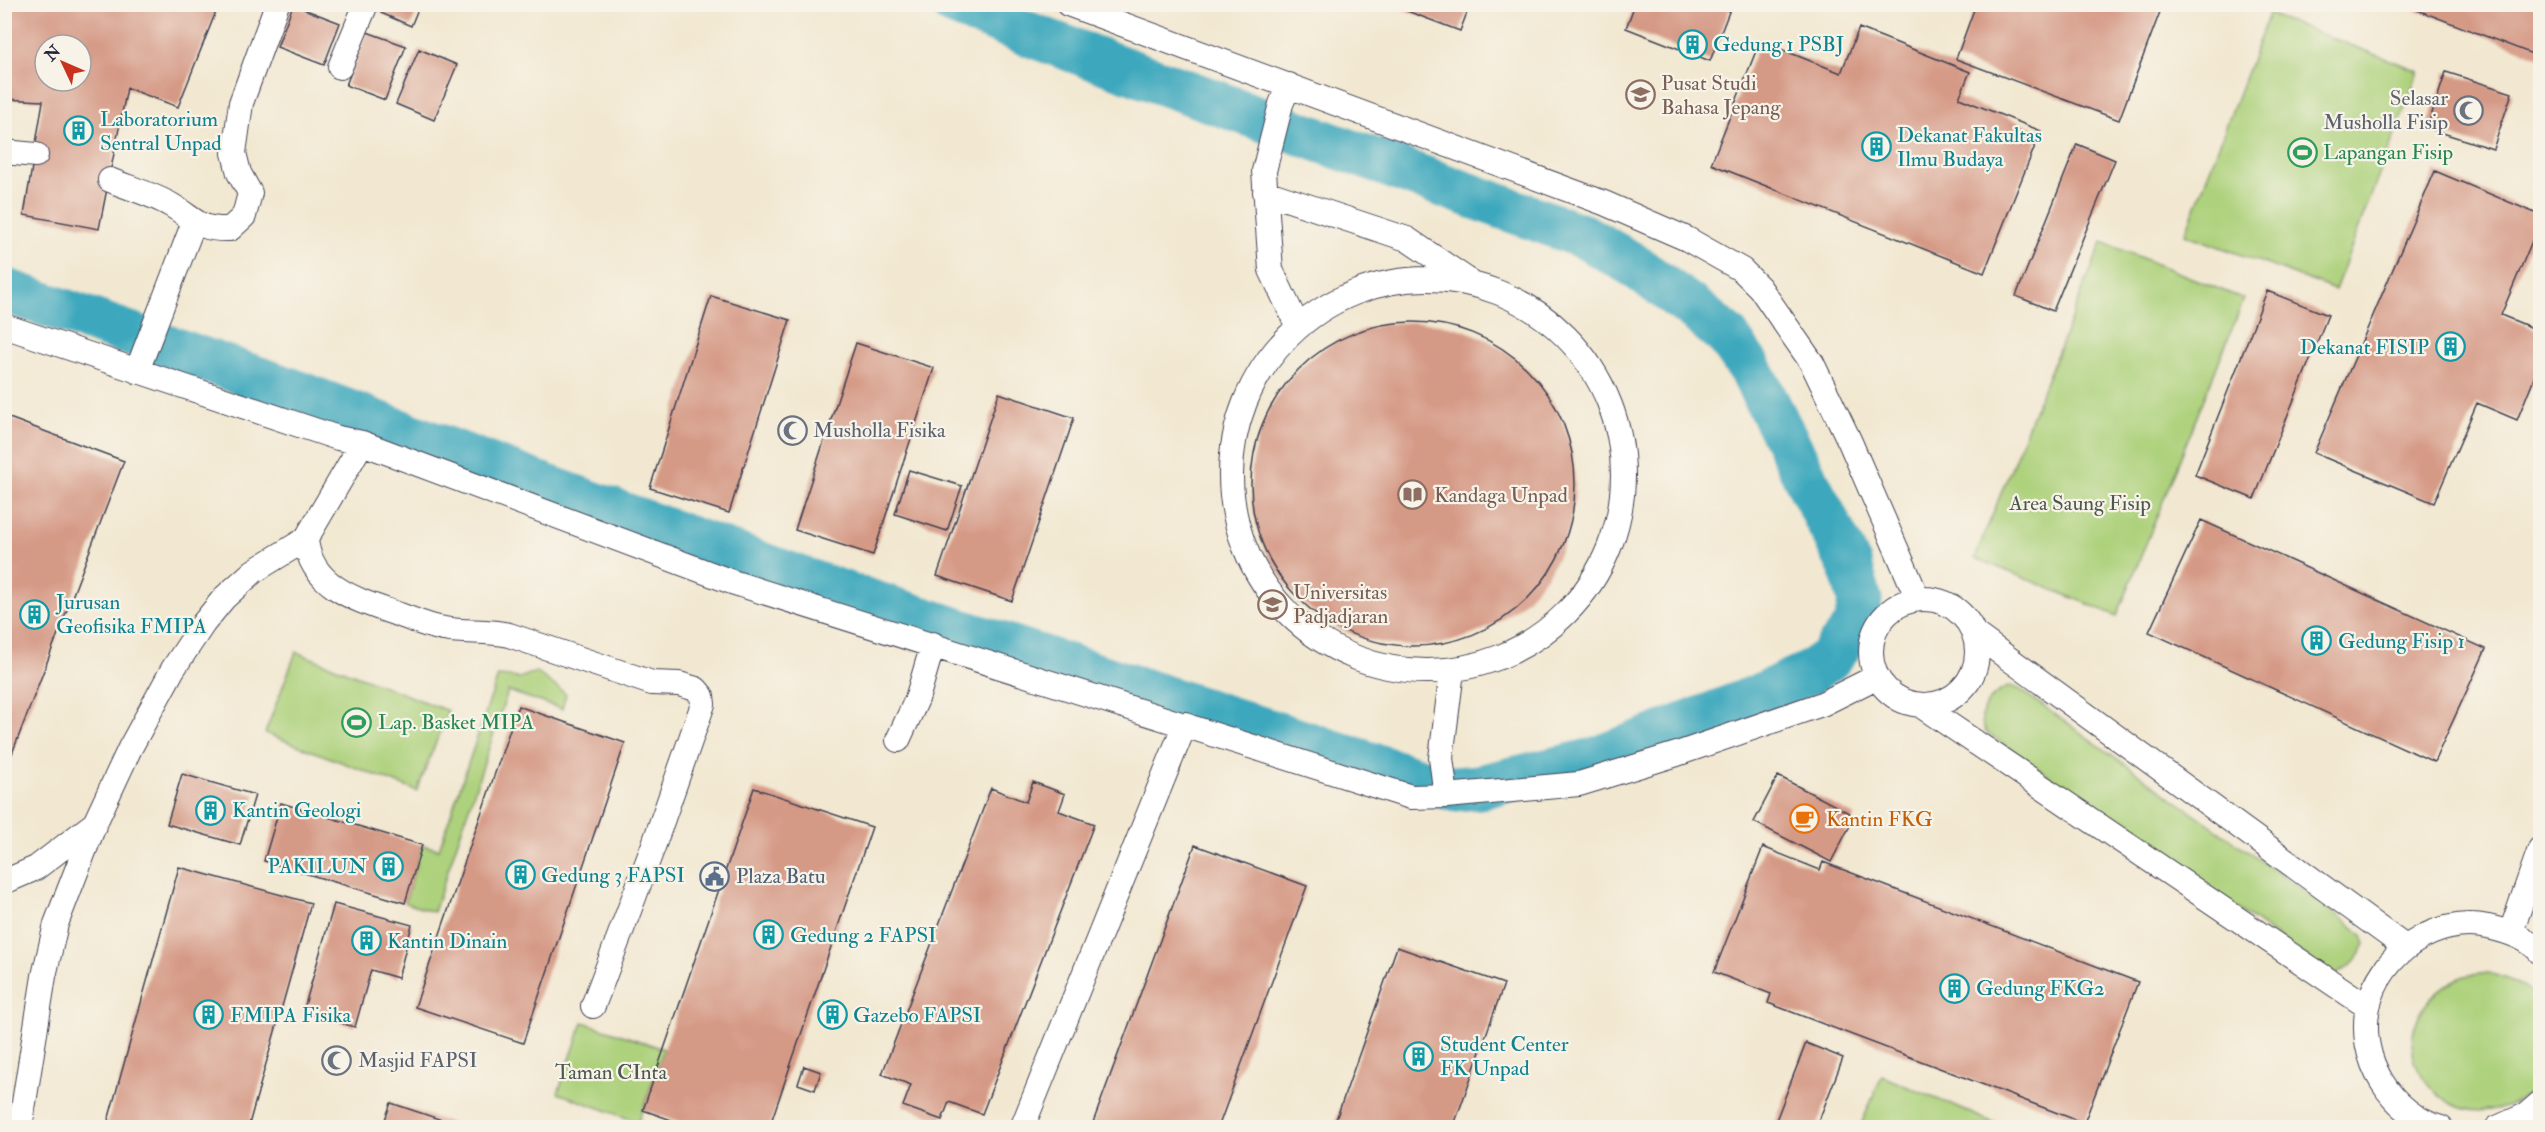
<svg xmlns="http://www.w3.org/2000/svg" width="2545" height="1132" viewBox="0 0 2545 1132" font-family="'IM FELL Double Pica',serif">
<rect width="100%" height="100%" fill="#f7f3e8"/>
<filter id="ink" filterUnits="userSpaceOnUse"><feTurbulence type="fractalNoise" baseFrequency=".0167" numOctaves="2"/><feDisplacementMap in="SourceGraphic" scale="12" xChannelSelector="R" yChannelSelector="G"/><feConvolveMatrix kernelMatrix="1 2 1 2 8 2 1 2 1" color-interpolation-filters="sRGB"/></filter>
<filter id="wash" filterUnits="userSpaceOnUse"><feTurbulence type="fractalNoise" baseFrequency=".008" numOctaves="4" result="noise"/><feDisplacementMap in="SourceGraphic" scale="24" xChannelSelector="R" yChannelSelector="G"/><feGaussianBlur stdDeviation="1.35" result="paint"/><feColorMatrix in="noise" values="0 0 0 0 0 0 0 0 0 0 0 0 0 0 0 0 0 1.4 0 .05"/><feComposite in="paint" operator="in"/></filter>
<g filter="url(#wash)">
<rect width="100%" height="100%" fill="#f2e8d1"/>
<path fill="#add17b" stroke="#687a5b" stroke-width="1.5" d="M2269,14L2419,71L2335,290L2185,234Z
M2102,242L2244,299L2117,616L1975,558Z
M296,652L448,711L417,791L265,733Z
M536,672L566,694L562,709L508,691L434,912L405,903L422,845L439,849L498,676L519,678Z
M2010,686L2019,689L2346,921L2362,935L2365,944C2358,958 2351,968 2336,974L2316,964L1986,732C1974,711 1991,694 2010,686Z
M2489,973C2506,978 2534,987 2540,1007C2544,1018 2540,1036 2540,1048C2540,1064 2542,1077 2531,1091C2523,1100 2511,1105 2499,1108C2464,1118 2434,1100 2418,1068C2400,1033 2427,989 2462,977C2470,974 2480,974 2489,973Z
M583,1022L664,1049L638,1122L558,1093Z
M1882,1076L2004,1127H1860Z"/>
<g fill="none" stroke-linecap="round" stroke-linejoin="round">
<path stroke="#3da8bd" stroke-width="45" d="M4,290L291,390L545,486L825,587L1429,783L1455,789L1479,787L1594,760L1754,698L1809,673L1829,659L1856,625L1860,600L1850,566L1752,372L1728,337L1697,311L1632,264L1585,237L1023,32L954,4"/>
</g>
<g id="blocks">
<path fill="#d59a86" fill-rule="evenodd" d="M4,4H219L178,107L127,88L99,229L24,215L43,101L4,99ZM45,45H81V81H45Z
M384,4H420L411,26L381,13Z
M1635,4H1732L1710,61L1626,28Z
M1976,4H2163L2119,120L1956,59Z
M2404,4H2540V57L2404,5Z
M293,5L340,23L324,65L277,47Z
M1391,5H1470L1460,31Z
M1859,28L1970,72L1959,98L2041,131L1984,273L1711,164L1760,41L1841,73Z
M367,32L406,46L385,100L346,85Z
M419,49L457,65L434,120L396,104Z
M2446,72L2512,93L2493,149L2427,128Z
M2077,144L2115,160L2053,311L2016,296Z
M2435,171L2540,215V222L2501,315L2540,331V363L2517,420L2477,403L2434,503L2314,453Z
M2267,291L2328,315L2254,499L2195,475Z
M711,296L790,320L729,513L650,488Z
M1251 484a162 162 0 1 1 324 0a162 162 0 1 1-324 0Z
M856,343L934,368L873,555L795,530Z
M999,393L1074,418L1012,601L937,576Z
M4,416L124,461L5,772H4Z
M909,470L962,486L947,531L895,514Z
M2201,520L2486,649L2434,762L2149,632Z
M518,706L625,743L523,1043L415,1007Z
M182,774L255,795L240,845L167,824Z
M1778,776L1855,816L1831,862L1754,822Z
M1033,782L1065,794L1059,811L1094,824L982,1114L949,1102L942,1120L903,1106L911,1085L882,1074L991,788L1026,802Z
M754,788L872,827L769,1128H694L643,1110Z
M281,803L422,845L405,903L264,861Z
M1195,845L1307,886L1218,1128H1091Z
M1763,847L1820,870L1823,862L2138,982L2084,1123L1768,1003L1771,994L1714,972Z
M179,867L311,903L248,1128H106Z
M334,904L412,925L398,978L371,970L355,1027L303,1012Z
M1397,947L1504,984L1453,1128H1333Z
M826,1003L843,1008L837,1027L821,1022Z
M1806,1043L1843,1058L1816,1128H1773Z
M804,1066L821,1072L815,1090L798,1084Z
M391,1103L463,1127L462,1128H382Z"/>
</g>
</g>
<g filter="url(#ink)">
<use href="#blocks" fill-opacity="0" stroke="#414052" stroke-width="1.5"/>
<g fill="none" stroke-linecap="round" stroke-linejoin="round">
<defs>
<path id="service" d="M1068,4L1604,203L1687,239L1742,270L1760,288L1812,363L1850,442L1918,599
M340,67L366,4
M1289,85L1281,104L1264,171L1271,270L1298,327
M4,152L36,155
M110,180C129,188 152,194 171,205C196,220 198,230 230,229L244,216L250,193L239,173L234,153L241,103L277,4
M1265,192L1407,239L1466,279
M1231 475a196 196 0 1 1 392 0a196 196 0 1 1-392 0Z
M4,326L338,438L362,443L732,582L1411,797L1446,796L1579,784L1677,754L1822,704L1876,677
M137,371L194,222
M306,539C310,588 360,601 400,615C414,620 429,627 444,629C466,633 487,630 509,635L652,683L679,684L696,689L702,696L703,704L653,847L593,1006
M1871 652a53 53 0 1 1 106 0a53 53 0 1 1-106 0Z
M1975,634L2405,947
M1923,707L2368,1007
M898,740L917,699L933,644
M1446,796L1441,758L1452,671
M4,882L36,868L95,823
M2511,932L2540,849
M20,1128L44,976L56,924L95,823L130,748L173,669L203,624L224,598L254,571L306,539L362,443
M1022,1128L1185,724
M2441,1128C2391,1114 2357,1058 2368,1007C2380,954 2435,916 2488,927C2506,931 2528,937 2540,952
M2497,1128L2526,1115L2540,1103"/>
</defs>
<use href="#service" stroke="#414052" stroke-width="26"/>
<use href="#service" stroke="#fff" stroke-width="24"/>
</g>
</g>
<defs>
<symbol id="building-ring" viewBox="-11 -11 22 22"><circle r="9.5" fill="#f7f3e8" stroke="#0f9aa8" stroke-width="1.5"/><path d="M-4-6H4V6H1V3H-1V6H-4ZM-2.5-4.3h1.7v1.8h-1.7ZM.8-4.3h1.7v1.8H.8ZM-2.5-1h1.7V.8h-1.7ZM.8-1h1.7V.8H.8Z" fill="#0f9aa8"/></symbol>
<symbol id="university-ring" viewBox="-11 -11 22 22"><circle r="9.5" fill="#f7f3e8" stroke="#8d6e63" stroke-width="1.5"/><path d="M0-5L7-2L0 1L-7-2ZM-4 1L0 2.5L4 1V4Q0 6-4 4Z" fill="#8d6e63"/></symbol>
<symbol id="mosque-ring" viewBox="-11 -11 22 22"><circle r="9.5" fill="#f7f3e8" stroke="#6b7280" stroke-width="1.5"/><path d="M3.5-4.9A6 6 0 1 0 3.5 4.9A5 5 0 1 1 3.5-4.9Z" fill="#6b7280"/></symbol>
<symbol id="stadium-ring" viewBox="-11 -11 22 22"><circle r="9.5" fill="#f7f3e8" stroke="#2e9e5b" stroke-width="1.5"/><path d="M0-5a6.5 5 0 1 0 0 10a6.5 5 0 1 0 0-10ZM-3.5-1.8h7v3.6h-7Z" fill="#2e9e5b"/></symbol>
<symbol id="library-ring" viewBox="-11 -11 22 22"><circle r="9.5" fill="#f7f3e8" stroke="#8d6e63" stroke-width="1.5"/><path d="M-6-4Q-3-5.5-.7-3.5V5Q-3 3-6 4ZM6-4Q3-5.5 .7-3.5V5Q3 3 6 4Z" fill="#8d6e63"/></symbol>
<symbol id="cafe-ring" viewBox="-11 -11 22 22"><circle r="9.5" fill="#f7f3e8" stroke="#e8710a" stroke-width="1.5"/><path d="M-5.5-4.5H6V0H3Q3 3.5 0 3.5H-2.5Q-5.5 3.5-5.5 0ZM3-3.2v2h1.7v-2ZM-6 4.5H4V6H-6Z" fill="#e8710a"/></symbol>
<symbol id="civic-ring" viewBox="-11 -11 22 22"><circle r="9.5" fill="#f7f3e8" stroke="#5c6f8a" stroke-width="1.5"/><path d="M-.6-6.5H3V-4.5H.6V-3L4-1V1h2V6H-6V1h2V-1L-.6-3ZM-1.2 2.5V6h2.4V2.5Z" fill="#5c6f8a"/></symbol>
</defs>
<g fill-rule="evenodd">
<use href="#building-ring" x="1676" y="28" width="33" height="33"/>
<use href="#university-ring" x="1624" y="78" width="33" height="33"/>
<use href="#mosque-ring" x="2452" y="94" width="33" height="33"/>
<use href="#building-ring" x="62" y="114" width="33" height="33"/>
<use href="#building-ring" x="1860" y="130" width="33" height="33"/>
<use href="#stadium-ring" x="2286" y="136" width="33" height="33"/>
<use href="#building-ring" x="2434" y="330" width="33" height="33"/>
<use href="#mosque-ring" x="776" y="414" width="33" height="33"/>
<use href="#library-ring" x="1396" y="478" width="33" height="33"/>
<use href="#university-ring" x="1256" y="588" width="33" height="33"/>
<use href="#building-ring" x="18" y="598" width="33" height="33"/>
<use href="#building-ring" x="2300" y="624" width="33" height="33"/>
<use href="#stadium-ring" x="340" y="706" width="33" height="33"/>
<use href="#building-ring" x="194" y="794" width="33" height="33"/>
<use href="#cafe-ring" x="1788" y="802" width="33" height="33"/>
<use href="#building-ring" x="372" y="850" width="33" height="33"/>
<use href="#building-ring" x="504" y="858" width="33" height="33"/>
<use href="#civic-ring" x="698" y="860" width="33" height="33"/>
<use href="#building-ring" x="752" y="918" width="33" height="33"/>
<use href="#building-ring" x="350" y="924" width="33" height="33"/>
<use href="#building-ring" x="1938" y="972" width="33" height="33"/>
<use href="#building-ring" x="192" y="998" width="33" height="33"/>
<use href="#building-ring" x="816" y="998" width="33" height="33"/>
<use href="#building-ring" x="1402" y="1040" width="33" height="33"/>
<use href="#mosque-ring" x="320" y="1044" width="33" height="33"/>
</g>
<g text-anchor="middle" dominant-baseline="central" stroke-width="4.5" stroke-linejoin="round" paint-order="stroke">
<g font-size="21" fill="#0d838f" stroke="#f7f3e8" text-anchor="start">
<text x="1713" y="44">Gedung 1 PSBJ</text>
<text x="100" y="119">Laboratorium<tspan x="100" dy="24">Sentral Unpad</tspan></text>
<text x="1897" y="135">Dekanat Fakultas<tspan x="1897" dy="24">Ilmu Budaya</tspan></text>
<text x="2429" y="347" text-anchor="end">Dekanat FISIP</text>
<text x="56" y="602">Jurusan<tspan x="56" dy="24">Geofisika FMIPA</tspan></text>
<text x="2338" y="641">Gedung Fisip 1</text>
<text x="232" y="810">Kantin Geologi</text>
<text x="367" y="866" text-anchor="end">PAKILUN</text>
<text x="541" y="875">Gedung 3 FAPSI</text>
<text x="790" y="935">Gedung 2 FAPSI</text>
<text x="387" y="941">Kantin Dinain</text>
<text x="1976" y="988">Gedung FKG2</text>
<text x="230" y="1015">FMIPA Fisika</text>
<text x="853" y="1015">Gazebo FAPSI</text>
<text x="1440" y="1044">Student Center<tspan x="1440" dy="24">FK Unpad</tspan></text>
</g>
<g font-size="21" fill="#785e54" stroke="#f7f3e8" text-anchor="start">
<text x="1661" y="83">Pusat Studi<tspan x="1661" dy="24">Bahasa Jepang</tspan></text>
<text x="1434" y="495">Kandaga Unpad</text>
<text x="1293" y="592">Universitas<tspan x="1293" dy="24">Padjadjaran</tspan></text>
</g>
<g font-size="21" fill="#5b616d" stroke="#f7f3e8" text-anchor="start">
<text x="2448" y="98" text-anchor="end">Selasar<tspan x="2448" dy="24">Musholla Fisip</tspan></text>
<text x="813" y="430">Musholla Fisika</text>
<text x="358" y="1060">Masjid FAPSI</text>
</g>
<g font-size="21" fill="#27864d" stroke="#f7f3e8" text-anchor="start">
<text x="2323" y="152">Lapangan Fisip</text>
<text x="378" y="722">Lap. Basket MIPA</text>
</g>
<g font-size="21" fill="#4c574e" stroke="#f7f3e8">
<text x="2080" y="503">Area Saung Fisip</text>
<text x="611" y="1072">Taman CInta</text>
</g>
<g font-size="21" fill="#c56008" stroke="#f7f3e8" text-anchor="start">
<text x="1826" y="819">Kantin FKG</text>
</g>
<g font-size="21" fill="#4e5e75" stroke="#f7f3e8" text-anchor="start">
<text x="736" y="876">Plaza Batu</text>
</g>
</g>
<rect width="2545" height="1132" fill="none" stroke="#f7f3e8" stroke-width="24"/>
<g transform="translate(63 63) rotate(314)"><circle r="28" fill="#f7f3e8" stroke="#a29fa3" stroke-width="1.5"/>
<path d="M0-4.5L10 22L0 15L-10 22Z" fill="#c8321e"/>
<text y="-9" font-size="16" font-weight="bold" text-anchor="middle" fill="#22223b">N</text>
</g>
</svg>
